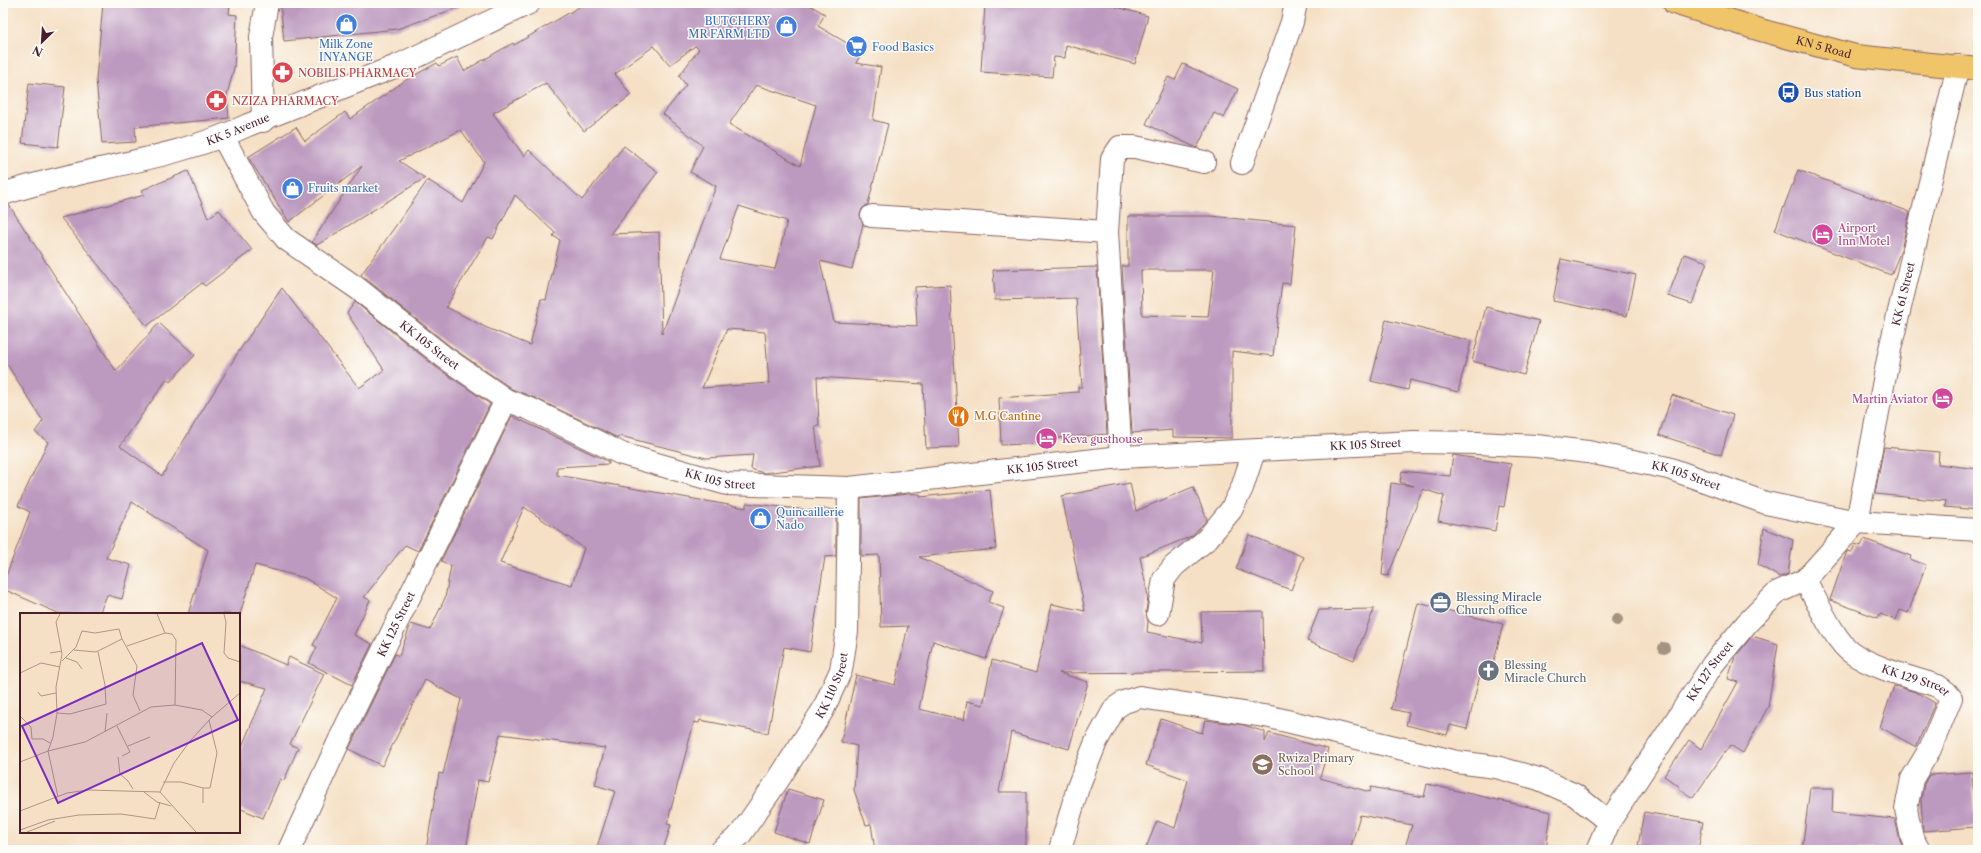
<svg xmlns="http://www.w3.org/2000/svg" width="1981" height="853" viewBox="0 0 1981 853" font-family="'Libre Caslon Text',serif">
<rect width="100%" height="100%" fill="#fdfcf7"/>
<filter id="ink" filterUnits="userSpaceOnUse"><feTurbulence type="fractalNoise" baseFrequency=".025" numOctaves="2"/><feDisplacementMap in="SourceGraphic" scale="8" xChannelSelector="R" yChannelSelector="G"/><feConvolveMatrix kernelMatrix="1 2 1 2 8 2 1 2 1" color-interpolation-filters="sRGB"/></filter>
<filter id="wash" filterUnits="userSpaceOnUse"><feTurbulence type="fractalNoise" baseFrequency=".012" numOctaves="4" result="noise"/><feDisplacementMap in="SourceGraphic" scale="16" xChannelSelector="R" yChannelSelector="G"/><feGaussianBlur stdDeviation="0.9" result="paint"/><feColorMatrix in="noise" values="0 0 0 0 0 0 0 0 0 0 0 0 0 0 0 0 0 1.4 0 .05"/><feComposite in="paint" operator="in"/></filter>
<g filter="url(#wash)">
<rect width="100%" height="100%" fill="#f5e0c5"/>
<g id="blocks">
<path fill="#bc99bf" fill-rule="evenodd" d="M103,3H230L229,14L237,15L234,68L227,95L229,118L135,127L136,142L102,144L96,79Z
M280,3H459L460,7L397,29L284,41Z
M586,3H806L825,14L818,26L862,52L856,63L881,67L873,120L888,124L868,204L862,209L860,215L863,224L852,269L820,261L834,322L917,326L915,287L950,285L959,447L926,448L923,384L817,377L819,426H815L820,466L764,473L751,469L753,455L706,458L620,436L618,438L535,398L512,389L451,347L361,275L428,180L463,203L484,162L461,130L399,161L425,178L317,245L312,242L362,166L289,222L248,157L296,127L305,141L345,112L350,119L406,80L437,63L439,66L457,57L464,71L513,43L514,45ZM654,46L670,65L695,46L699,49L679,76L686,85L663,114L703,146L690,172L716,186L662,334L659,232L610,234L658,172L624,146L582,200L529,150L524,156L493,113L546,83L584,131L631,95L615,74ZM756,85L816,105L800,166L729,124ZM515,195L555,233L553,236L560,240L546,300L541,299L530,345L487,328L446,307L488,237L493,239ZM739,206L787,221L775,269L720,259ZM727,329L765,332L769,383L702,388Z
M985,3H1103L1148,16L1135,64L1066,45L1065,58L1054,57L1052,77L981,72Z
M1183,64L1238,89L1224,118L1214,113L1197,148L1146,124L1168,77L1175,80Z
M29,83L65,87L58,147L22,143Z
M1798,170L1910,212L1901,250L1891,275L1775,230Z
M188,171L208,218L219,210L252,250L205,286L202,283L147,326L61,218L144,195L142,190Z
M9,205L116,371L159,323L195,355L170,382L167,379L120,446L162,476L239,351L282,288L359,388L384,370L347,313L355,302L436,367L490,404L418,551L405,545L364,597L370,600L354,635L372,644L352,685L309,663L317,647L313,645L337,598L305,578L255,565L240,614H188L208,550L132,502L106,558L131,565L122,599L107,595L99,614H60L3,589V584L30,512L18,506L48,442L35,432L43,421L3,358V206Z
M1128,216H1211L1296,225L1290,284L1282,283L1273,356L1232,351V438L1173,437V430L1132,433L1122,266H1128ZM1141,270H1214L1208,317L1142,315Z
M1684,254L1707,262L1692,304L1668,296Z
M1561,259L1636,275L1627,316L1553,301Z
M1097,267L1107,434L1046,439L1047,443L1001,445L999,398L1078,392V387H1082L1076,298L995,300L993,270Z
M1486,307L1539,321L1524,375L1472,361Z
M1386,320L1471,341L1458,392L1410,380L1408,390L1371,381Z
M1672,395L1733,415L1721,455L1659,435Z
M512,416L609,462V464L557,467V475L746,508V503L817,511V508L836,510V556L825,557L810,652L784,647L768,733L700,720L699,723L694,722L667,824L671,825L663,850H596L615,791L595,785L605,748L500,734L488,782L478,780L466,850H426L439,773L443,774L461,699L425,680L382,766L349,749L395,654L399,656L411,624L430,630L445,598L451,566L441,561ZM524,507L584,548L572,585L500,563Z
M1884,447L1939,452L1938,464L1978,469V510L1945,507L1946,501L1875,494Z
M1453,455L1511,464L1504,507L1499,506L1495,531L1438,521L1444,496L1423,489L1388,576L1382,575L1391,483L1414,486L1400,482L1402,471L1450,476Z
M1130,483L1136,511L1193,487L1207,519L1192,536L1140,557L1148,596L1146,612L1148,621L1147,632L1202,643L1201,612L1263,611L1264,671L1059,673L1088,682L1069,749L1011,732L999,792H1026V850H875L871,824L866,825L854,790L857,746L841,742L856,675L895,685L908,626L881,627L879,555L861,556V499L908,494H920V497L990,490L996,549L919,557L993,591L988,602L1004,608L986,659L933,641L919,709L964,720L967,701L983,705L992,660L1036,673L1052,604L1085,611L1062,496Z
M1764,528L1793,540L1788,574L1780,577L1758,565Z
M1249,535L1304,557L1291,590L1236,569Z
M1864,539L1911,556L1910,559L1926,565L1908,613L1900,610L1896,620L1880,614L1878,618L1830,600L1847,551L1852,552L1855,544L1861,546Z
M1418,603L1503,624L1493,665L1483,662L1467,729L1450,725L1447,735L1406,725L1409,713L1391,709Z
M1374,609L1354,660L1307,641L1319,610Z
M1752,636L1778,644L1768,707L1743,753L1730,745L1693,798L1679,789L1680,787L1664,776L1689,740L1701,749L1738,682L1728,679L1735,657Z
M239,645L286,665L289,657L324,674L290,744L298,748L284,781L280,779L263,818L239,808V753L267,688L239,681Z
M1894,686L1916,692L1935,703L1916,747L1880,727Z
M1161,719L1202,733L1205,720L1243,725L1265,732V742L1269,733L1328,749L1320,778L1370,792L1371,787L1424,797L1427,784L1551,812L1546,850H1404L1412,825L1360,815L1350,850H1145L1157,821L1175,828L1188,780L1146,765Z
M1972,772L1976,827L1923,831L1921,800L1924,784L1929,775Z
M1810,788H1833L1832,813L1895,819L1900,841L1905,850H1802Z
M788,789L824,800L810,844L774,832Z
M1644,812L1703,822L1698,850H1659L1638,846Z"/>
</g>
</g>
<g filter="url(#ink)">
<use href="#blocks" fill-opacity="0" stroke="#866361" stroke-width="1"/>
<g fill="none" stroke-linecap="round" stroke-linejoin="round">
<defs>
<g id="minor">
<path d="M263,121L261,37L267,3"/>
<path id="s1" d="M223,137L264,213L286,239L357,288L444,357L506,400L530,409L622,454L727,484L849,488L1121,457L1414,442L1479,443L1536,446L1588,452L1668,468L1766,503L1857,522L1978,530"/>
<path d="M1242,163L1292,22L1296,3"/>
<path id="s2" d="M3,194C83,167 170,162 248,125L399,65L529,3"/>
<path d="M872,216L1107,232"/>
<path d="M1121,457L1107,232L1112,159L1120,147H1135L1204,162"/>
<path id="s3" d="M1805,580C1816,599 1835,642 1852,653C1873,668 1913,678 1938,686L1946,692L1951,698L1930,749L1912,779L1906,809L1912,838L1919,850"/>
<path d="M1158,614L1164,579L1174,566L1206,540L1231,510L1242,488L1254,451"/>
<path id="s4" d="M289,850L346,726L506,400"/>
<path id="s5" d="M722,850L740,835L778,780L823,710L841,670L847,631L849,488"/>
<path d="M1060,850L1078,787L1096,742L1115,708L1124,702L1140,697L1270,717L1457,762L1496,767L1539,779L1575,795L1609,822"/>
<path id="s6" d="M1597,850L1609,822L1713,664L1747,623L1778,592L1805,580L1857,522L1890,349L1958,66"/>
</g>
<g id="major">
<path id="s7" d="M1674,3L1764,31L1856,56L1978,69"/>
</g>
</defs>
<use href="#minor" stroke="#866361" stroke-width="24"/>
<use href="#major" stroke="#866361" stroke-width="24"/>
<use href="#minor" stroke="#fff" stroke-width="22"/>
<use href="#major" stroke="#f0c469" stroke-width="22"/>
</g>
<g fill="#a39480">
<circle cx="1617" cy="620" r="6"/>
<circle cx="1664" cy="648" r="6"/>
</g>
</g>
<defs>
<symbol id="shop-disc" viewBox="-11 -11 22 22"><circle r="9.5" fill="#3f7fe0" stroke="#fdfcf7"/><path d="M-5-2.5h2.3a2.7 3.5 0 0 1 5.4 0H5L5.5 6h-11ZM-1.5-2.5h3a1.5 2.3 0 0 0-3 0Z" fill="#fff"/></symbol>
<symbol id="supermarket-disc" viewBox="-11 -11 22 22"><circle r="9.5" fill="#3f7fe0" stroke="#fdfcf7"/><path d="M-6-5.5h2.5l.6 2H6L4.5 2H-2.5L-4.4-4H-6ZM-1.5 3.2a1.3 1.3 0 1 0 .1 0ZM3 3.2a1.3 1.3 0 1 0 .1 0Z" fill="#fff"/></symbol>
<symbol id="pharmacy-disc" viewBox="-11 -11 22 22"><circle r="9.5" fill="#e0444e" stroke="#fdfcf7"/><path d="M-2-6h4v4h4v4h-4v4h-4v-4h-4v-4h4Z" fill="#fff"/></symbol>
<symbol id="bus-disc" viewBox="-11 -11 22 22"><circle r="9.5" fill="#1a4fb4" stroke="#fdfcf7"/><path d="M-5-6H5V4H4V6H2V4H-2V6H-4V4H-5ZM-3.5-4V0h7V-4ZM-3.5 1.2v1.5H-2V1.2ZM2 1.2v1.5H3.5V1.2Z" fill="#fff"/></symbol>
<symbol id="hotel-disc" viewBox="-11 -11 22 22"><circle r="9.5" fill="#d1479c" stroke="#fdfcf7"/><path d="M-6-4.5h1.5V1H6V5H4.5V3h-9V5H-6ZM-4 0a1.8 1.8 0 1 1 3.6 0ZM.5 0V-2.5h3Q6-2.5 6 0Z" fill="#fff"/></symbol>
<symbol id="restaurant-disc" viewBox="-11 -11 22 22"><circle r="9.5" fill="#e8710a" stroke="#fdfcf7"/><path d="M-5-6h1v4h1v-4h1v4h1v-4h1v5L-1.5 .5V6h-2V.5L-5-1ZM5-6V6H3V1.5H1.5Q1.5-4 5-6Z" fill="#fff"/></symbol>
<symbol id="office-disc" viewBox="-11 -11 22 22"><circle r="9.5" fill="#5c6f8a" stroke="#fdfcf7"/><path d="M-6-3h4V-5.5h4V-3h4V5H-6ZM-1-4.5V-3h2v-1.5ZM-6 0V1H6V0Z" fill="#fff"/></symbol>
<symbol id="church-disc" viewBox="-11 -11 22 22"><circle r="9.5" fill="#6b7280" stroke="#fdfcf7"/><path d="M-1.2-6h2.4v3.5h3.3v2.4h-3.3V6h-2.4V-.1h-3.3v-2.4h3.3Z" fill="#fff"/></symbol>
<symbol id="school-disc" viewBox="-11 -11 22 22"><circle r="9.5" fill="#8d6e63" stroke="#fdfcf7"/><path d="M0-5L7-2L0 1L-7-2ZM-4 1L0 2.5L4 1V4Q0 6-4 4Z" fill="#fff"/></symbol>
</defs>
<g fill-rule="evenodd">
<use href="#shop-disc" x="334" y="12" width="25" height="25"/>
<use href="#shop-disc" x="774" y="14" width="25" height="25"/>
<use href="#supermarket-disc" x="844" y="34" width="25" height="25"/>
<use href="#pharmacy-disc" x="270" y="60" width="25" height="25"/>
<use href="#bus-disc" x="1776" y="80" width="25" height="25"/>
<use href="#pharmacy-disc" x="204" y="88" width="25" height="25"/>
<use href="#shop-disc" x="280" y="176" width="25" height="25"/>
<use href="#hotel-disc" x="1810" y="222" width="25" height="25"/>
<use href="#hotel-disc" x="1930" y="386" width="25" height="25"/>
<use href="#restaurant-disc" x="946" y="404" width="25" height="25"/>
<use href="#hotel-disc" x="1034" y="426" width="25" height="25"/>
<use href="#shop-disc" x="748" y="506" width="25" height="25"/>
<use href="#office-disc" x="1428" y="590" width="25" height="25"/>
<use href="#church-disc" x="1476" y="658" width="25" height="25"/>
<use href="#school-disc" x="1250" y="752" width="25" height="25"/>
</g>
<g text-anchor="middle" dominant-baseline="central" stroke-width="3" stroke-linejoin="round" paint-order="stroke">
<g font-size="11" fill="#366cbe" stroke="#fdfcf7" text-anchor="start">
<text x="770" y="21" text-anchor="end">BUTCHERY<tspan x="770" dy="13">MR FARM LTD</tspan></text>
<text x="346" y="44" text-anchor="middle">Milk Zone<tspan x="346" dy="13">INYANGE</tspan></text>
<text x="872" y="47">Food Basics</text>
<text x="308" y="188">Fruits market</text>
<text x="776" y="512">Quincaillerie<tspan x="776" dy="13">Nado</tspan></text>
</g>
<g font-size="11" fill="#4a1f2b" stroke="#fdfcf7">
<text stroke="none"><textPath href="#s7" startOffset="156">KN 5 Road</textPath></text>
<text stroke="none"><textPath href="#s2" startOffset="244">KK 5 Avenue</textPath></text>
<text stroke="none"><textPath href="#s6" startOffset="657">KK 61 Street</textPath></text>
<text stroke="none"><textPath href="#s1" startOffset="299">KK 105 Street</textPath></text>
<text stroke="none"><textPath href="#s1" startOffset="1271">KK 105 Street</textPath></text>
<text stroke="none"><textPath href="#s1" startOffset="947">KK 105 Street</textPath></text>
<text stroke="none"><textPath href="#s1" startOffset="1595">KK 105 Street</textPath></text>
<text stroke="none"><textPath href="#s1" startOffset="623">KK 105 Street</textPath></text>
<text stroke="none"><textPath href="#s4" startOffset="250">KK 125 Street</textPath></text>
<text stroke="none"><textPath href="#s6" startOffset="212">KK 127 Street</textPath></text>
<text stroke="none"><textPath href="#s3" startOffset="157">KK 129 Street</textPath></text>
<text stroke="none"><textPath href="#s5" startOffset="200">KK 110 Street</textPath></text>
</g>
<g font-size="11" fill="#be3a42" stroke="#fdfcf7" text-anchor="start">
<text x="298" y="73">NOBILIS PHARMACY</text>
<text x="232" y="101">NZIZA PHARMACY</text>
</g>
<g font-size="11" fill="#164399" stroke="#fdfcf7" text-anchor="start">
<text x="1804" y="93">Bus station</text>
</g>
<g font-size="11" fill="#b23c85" stroke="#fdfcf7" text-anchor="start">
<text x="1838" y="228">Airport<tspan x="1838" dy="13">Inn Motel</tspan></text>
<text x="1928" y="399" text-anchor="end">Martin Aviator</text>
<text x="1062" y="439">Keva gusthouse</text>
</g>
<g font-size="11" fill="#c56008" stroke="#fdfcf7" text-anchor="start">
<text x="974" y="416">M.G Cantine</text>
</g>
<g font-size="11" fill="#4e5e75" stroke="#fdfcf7" text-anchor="start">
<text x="1456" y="597">Blessing Miracle<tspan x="1456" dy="13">Church office</tspan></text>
</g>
<g font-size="11" fill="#5b616d" stroke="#fdfcf7" text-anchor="start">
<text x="1504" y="665">Blessing<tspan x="1504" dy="13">Miracle Church</tspan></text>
</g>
<g font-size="11" fill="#785e54" stroke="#fdfcf7" text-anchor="start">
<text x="1278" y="758">Rwiza Primary<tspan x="1278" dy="13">School</tspan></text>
</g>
</g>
<g transform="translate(20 613)">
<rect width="220" height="220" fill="#f5e0c5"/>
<path fill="none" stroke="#b19387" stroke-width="1" d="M137,1L145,20L152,21L156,27L155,92M204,1L206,9L204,40L208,45L220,49M107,33L145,20M54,37L76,39L102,26M30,40L42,38M46,45L57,49L62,56M42,48L56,34L62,18L75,20L99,16L102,26L117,53L113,82L120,98M0,60L21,50L40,54M18,79L21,83L36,80M37,100L50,101L86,91L85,72L78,39M0,103L11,114L12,126H23L30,130M97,113L110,139L102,143M85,119L87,100M108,133L130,124M98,144L100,161L108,168L113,176M0,149L28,138L65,129L131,94L155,92L182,97L192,104M143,169H161L183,175V190M183,175H190L197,140L189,107M124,179L137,189L151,193M140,179L154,150L170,128L192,104L220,80M38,184L28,138L33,124L37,100L36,74L42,41L36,9L40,1M0,198L47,180L68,177L140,179L176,219M0,217L28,207L59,202L101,201L135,206L140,189M7,219L35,208"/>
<path fill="#7b2cbf" fill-opacity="0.15" stroke="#7b2cbf" stroke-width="2" d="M182,30L218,107L38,190L2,113Z"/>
<rect width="220" height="220" fill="none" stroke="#4a1f2b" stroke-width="2"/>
</g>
<rect width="1981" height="853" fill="none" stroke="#fdfcf7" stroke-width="16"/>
<g transform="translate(42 42) rotate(205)" stroke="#fdfcf7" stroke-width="3" paint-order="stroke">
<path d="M0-3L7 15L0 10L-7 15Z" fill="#4a1f2b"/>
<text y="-6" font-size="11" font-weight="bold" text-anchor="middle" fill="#4a1f2b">N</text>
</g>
</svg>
